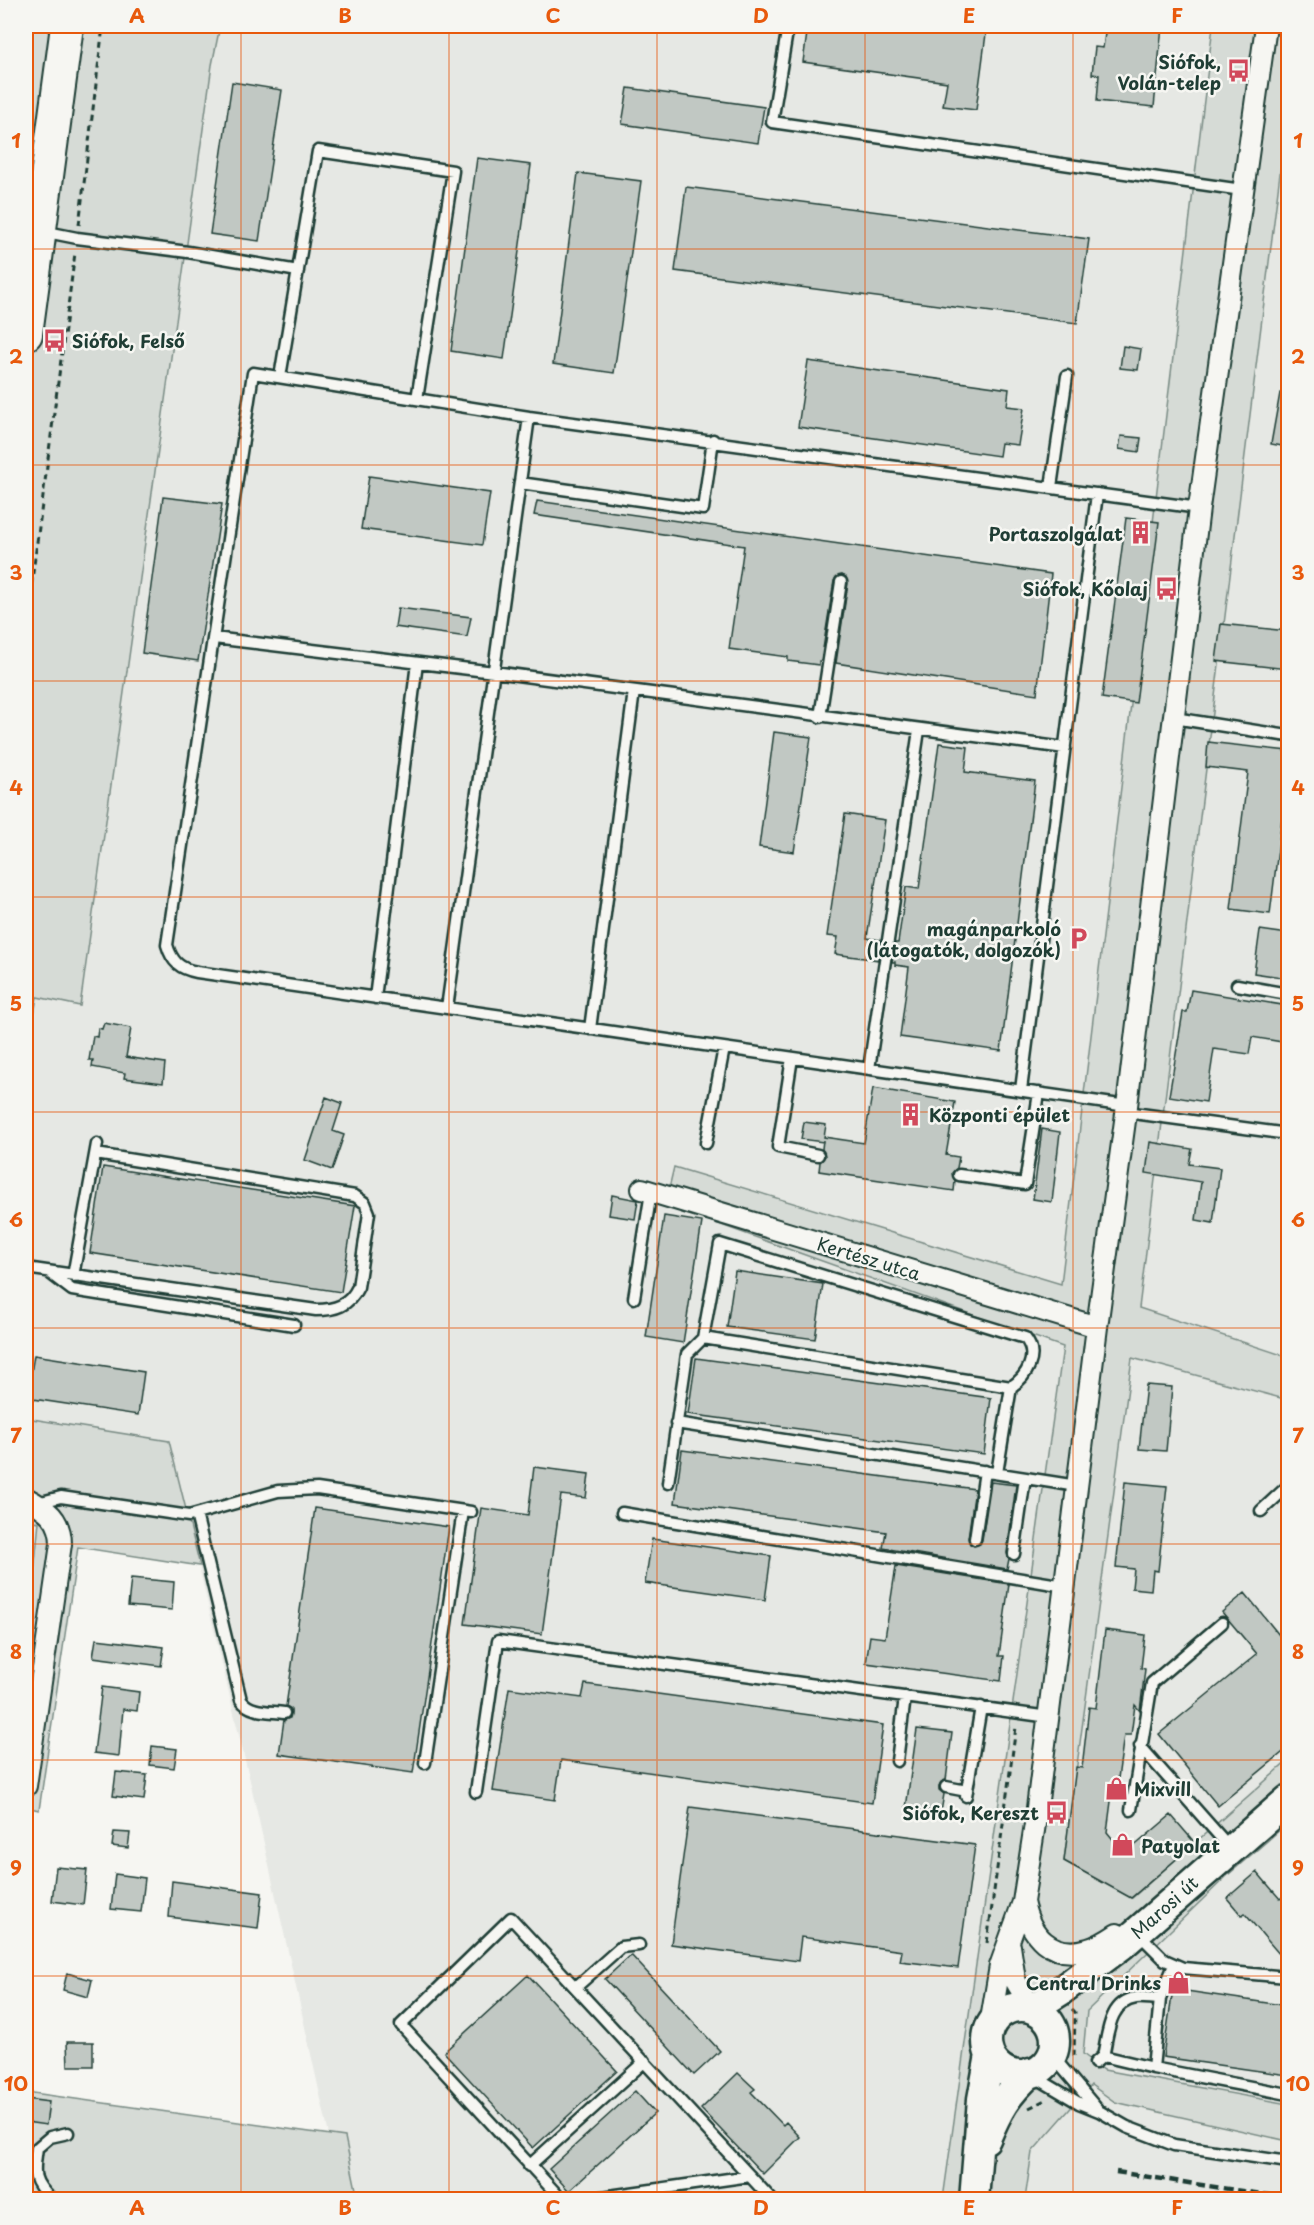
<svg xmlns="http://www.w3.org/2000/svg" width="1314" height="2225" viewBox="0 0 1314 2225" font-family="'Playpen Sans',sans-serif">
<rect width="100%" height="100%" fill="#f6f6f2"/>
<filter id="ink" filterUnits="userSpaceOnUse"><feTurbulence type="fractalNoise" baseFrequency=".0167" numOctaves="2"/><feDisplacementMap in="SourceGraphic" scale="12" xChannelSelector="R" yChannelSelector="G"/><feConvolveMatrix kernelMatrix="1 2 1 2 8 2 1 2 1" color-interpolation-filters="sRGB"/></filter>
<g filter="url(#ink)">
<path fill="#e6e8e4" d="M220,26H1213L1061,1285L674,1168L665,1205L1063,1347L943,2199H358L345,2137L329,2135L251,1785L169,1441L26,1418V1061L37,997L80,1006L212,65Z
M1288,109V1357L1139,1308Z
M1132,1358L1288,1400V1761L1131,1898L1064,1861Z
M26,1520L39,1521L26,1654Z
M1288,1823V2104L1104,2070L1083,2054L1087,2011L1229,1874Z
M1091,2084L1115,2102L1288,2141V2199L1025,2200L1032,2152Z"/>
<path fill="#d6dbd6" stroke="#7a8c85" stroke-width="1.5" d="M26,26H220L212,65L80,1006L37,997L26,1061Z
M1213,26H1288V109L1139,1308L1288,1357V1400L1132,1358L1064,1861L1132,1898L1288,1761V1823L1229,1874L1087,2011L1083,2054L1104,2070L1288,2104V2141L1115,2102L1091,2085L1032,2152L1025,2199H943L1063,1347L665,1205L674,1167L1061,1284Z
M26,1418L169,1441L200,1566L78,1547L39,1810L26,1807V1654L39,1522L26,1520Z
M26,2092L345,2137L358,2199L26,2200Z"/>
<path fill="#c1c8c3" stroke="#1f3d34" stroke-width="1.5" d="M808,26H987L976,110L943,106L947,82L803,62Z
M1106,26H1162L1154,107L1097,101L1099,75L1092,74L1095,47L1103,48Z
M232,82L282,90L259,241L210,234Z
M628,88L764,107L758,143L622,124Z
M477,158L531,165L504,359L451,351Z
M578,173L641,181L614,373L553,364Z
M686,187L1089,239L1077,323L675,271Z
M1123,346L1141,349L1138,370L1120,368Z
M808,361L1009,389L1007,406L1024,408L1018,445L1001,443L999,456L798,427Z
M1280,393H1288V447L1271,444Z
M1121,436L1141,438L1139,452L1119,449Z
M369,476L490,493L482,545L361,529Z
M163,497L222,504L198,661L142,653Z
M537,501L1051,574L1037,694L836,663L848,583L846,577L842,575L836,577L834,581L821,661H819V665L788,661V657L729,649L744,546L534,515Z
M1126,518L1159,522L1136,703L1102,698Z
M398,608L471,617L467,637L395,627Z
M1221,624L1288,631V669L1216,661Z
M774,732L811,737L794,852L759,847Z
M1208,742L1288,751V777H1287L1270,914L1231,909L1248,772L1206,767Z
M939,743L968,747L965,772L1035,781L1001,1051L900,1037L909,967L895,965V962H892L895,943H898L906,887L919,889Z
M845,814L885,820L867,938L880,940L878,960L835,954L838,937L827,936Z
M1260,930L1288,934V978L1254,973Z
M1191,990L1288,1006V1043L1252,1037L1249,1054L1214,1049L1206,1102L1169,1096L1183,1012H1187Z
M104,1023L131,1028L126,1057L165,1063L163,1083L124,1078L125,1073L92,1067L93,1060H89L93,1036L97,1037L98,1028L102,1029Z
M873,1088L955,1102L946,1155L959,1157L957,1168L952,1173L955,1181L954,1191L819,1171L820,1162L825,1156L822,1149L823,1140V1142L801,1139L804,1122L826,1125L824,1137L864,1143Z
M326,1097L342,1103L333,1131L344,1135L332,1170L305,1160Z
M1042,1129L1060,1132L1052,1202L1033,1199Z
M1150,1142L1192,1149L1189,1164L1220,1168L1213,1223L1196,1220L1201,1182L1146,1173Z
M103,1167L355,1206L341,1292L90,1253Z
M612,1195L638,1200L635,1219L609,1215Z
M664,1216L702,1222L683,1343L646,1337Z
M735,1271L823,1284L815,1339L727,1327Z
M34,1355L144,1372L138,1415L27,1398Z
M696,1358L991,1398L984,1454L688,1414Z
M1146,1385L1172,1387L1166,1451L1139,1449Z
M682,1450L975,1489L968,1538L970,1544L974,1546L980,1544L982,1540L991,1482L1016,1485L1007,1553L1009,1559L1007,1569L883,1548L886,1532L675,1503Z
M534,1467L589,1474L586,1498L561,1495L542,1634L465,1624L481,1508L528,1515Z
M1125,1482L1167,1486L1158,1571L1153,1570L1151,1590L1132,1588L1134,1569L1116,1567Z
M315,1508L449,1527L413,1773L279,1754L284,1720L290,1718L291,1714V1709L286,1706Z
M652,1539L771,1556L765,1600L645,1583Z
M896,1566L1009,1584L999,1656H1004L1001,1681L866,1663L870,1636L885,1638Z
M131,1578L174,1582L172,1610L128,1606Z
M1245,1593L1288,1646V1748L1218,1806L1159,1734L1257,1654L1222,1612Z
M1105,1630L1145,1635L1141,1668L1145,1669L1140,1711L1135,1705L1131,1735H1124L1116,1793L1112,1794L1107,1832L1125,1854L1171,1815L1195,1843L1131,1898L1064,1861L1076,1767L1082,1768L1089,1707L1096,1708Z
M96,1639L164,1647L161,1666L93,1657Z
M585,1684L883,1725L872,1803L561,1760L555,1800L493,1791L509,1688L582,1698Z
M102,1687L139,1692L137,1711L123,1709L119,1756L94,1753Z
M917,1729L952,1733L946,1780L941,1782L939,1786V1790L944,1794L941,1812L906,1808Z
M152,1746L177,1749L174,1768L150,1765Z
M116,1772L147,1775L144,1800L113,1796Z
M690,1807L975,1845L958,1968L900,1961L902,1951L801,1937L798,1961L671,1944Z
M114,1832L130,1833L128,1848L112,1846Z
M56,1867L87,1870L83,1905L52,1901Z
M1257,1872L1280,1899L1288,1892V1947L1280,1955L1245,1914L1242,1916L1227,1898Z
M115,1874L145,1878L141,1912L111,1909Z
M172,1881L262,1893L258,1928L169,1917Z
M631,1955L720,2051L694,2075L605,1979Z
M67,1973L92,1980L88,1997L63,1990Z
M528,1975L617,2071L533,2148L444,2052Z
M1173,1989L1288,2006V2075L1163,2057Z
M67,2042H93V2066H68Z
M738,2073L755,2089L751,2092L783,2125L786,2122L800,2137L763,2174L701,2109Z
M635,2091L655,2113L569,2191L549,2169Z
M26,2099L49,2102L46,2125L26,2122Z"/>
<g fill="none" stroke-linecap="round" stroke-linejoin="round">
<defs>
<path id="lane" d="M788,26L772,122L1242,190
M42,231L77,238L188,252L298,271
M280,377L318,151L453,171L417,399
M520,483L703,509L713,440
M1051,487L1067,376
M214,638L494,672L1065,748
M820,717L841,582
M1174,718L1288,736
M1237,985L1288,994
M375,998L417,663
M447,1008L529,417
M590,1029L634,691
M792,1058L778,1147L818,1155
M869,1069L919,730
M1021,1090L1097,494
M1127,1106L197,972C180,969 172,962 167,945L253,373L529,417L1199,508
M1126,1112L1288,1134
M706,1143L724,1048
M959,1175L1025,1184L1039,1093
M26,1268L316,1310C335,1310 349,1306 358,1287L369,1213L365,1203L355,1196L96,1154
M51,1274L72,1290L294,1325
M73,1276L97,1144
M634,1298L651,1192
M703,1338L1011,1387
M676,1423L1077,1486
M668,1483L687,1354L703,1338L720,1244L1025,1338C1040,1356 1026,1377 1011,1387L997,1473
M37,1503L61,1497L189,1516L278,1491L317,1489L471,1512
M1261,1511L1288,1486
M622,1513L1065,1586
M196,1514L241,1700C250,1713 269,1711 284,1713
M975,1539L985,1471
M1014,1554L1025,1478
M1140,1746L1231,1849
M897,1761L905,1697
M425,1763L463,1511
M946,1787L967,1791
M476,1792L498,1641L1049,1717
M966,1796L981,1707
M1131,1810L1152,1683L1222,1623
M1137,1932L1165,1960L1183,1968L1288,1977
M1174,1965L1160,1999L1153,2068L1288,2094
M576,1987L621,1947L639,1945
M1055,2045L1060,2065L1098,2110
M1103,2056L1153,2068
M1095,2063L1103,2056C1108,2036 1108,2002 1136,1998C1143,1997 1152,1999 1160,1999
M1030,2074L1079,2103L1099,2111L1127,2127L1174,2145L1288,2162
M529,2166L645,2061
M52,2200C32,2181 33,2174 37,2148L50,2137L68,2133
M562,2200L401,2025L511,1918L772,2200
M581,2200L750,2176"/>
<path id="street" d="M642,1189L1097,1327
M26,1498C47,1509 61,1519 61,1544L26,1786
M1023,1902C1030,1935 1051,1960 1088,1949C1099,1946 1108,1940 1117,1934
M1010,1946L1015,1980L1032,2009
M990,2026L1000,1966L1023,1902L1035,1824L1097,1327L1127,1106L1199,508L1266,26"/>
<path id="secondary" d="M987 2041a34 34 0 1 1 68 0a34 34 0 1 1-68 0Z
M1032,2009L1059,1992L1122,1945L1288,1800
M986,2139C998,2110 1006,2095 1030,2073
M974,2200L982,2099L990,2055"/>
<path id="primary" d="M26,334L67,26"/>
</defs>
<use href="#lane" stroke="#1f3d34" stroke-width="15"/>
<use href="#street" stroke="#1f3d34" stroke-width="24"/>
<use href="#secondary" stroke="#1f3d34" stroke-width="33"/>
<use href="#primary" stroke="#1f3d34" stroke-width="36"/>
<path stroke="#1f3d34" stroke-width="3" stroke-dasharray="6 4.5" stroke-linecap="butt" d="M79,225L103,26
M26,626L75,253
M987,1943L1016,1727
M1072,2009L1075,2012L1074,2058
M1029,2108L1047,2099"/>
<use href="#lane" stroke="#f6f6f2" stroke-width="10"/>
<use href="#street" stroke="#f6f6f2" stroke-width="20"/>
<use href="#secondary" stroke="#f6f6f2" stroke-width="28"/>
<use href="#primary" stroke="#f6f6f2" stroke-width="32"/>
<path stroke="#1f3d34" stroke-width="4.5" stroke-dasharray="9 4.5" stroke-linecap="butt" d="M1116,2172L1288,2198"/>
</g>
</g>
<path fill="none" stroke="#e8590c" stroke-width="1.5" stroke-opacity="0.55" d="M241,26V2200M449,26V2200M657,26V2200M865,26V2200M1073,26V2200M26,249H1288M26,465H1288M26,681H1288M26,897H1288M26,1112H1288M26,1328H1288M26,1544H1288M26,1760H1288M26,1976H1288"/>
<defs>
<symbol id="bus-bare" viewBox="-9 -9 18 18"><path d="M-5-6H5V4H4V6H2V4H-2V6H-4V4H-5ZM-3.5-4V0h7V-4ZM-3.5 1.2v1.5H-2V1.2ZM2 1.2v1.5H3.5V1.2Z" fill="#d1495b" stroke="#f6f6f2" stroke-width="2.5" paint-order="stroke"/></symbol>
<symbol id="building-bare" viewBox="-9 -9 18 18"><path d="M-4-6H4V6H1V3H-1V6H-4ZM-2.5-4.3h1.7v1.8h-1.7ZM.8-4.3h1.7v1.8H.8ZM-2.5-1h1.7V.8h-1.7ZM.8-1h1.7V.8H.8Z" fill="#d1495b" stroke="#f6f6f2" stroke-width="2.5" paint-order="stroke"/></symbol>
<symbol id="parking-bare" viewBox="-9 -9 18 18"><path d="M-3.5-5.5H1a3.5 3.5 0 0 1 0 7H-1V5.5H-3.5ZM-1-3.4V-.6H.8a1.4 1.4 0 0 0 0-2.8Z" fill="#d1495b" stroke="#f6f6f2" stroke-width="2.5" paint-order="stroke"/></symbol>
<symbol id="shop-bare" viewBox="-9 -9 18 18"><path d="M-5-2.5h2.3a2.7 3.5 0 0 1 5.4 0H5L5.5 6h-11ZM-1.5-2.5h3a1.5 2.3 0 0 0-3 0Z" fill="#d1495b" stroke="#f6f6f2" stroke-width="2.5" paint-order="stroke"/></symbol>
</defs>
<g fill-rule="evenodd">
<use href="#bus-bare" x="1222" y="54" width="33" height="33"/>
<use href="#bus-bare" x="38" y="324" width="33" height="33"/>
<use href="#building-bare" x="1124" y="516" width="33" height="33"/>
<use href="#bus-bare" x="1150" y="572" width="33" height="33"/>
<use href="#parking-bare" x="1062" y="922" width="33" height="33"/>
<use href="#building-bare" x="894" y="1098" width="33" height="33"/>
<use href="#shop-bare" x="1100" y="1772" width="33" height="33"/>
<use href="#bus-bare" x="1040" y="1796" width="33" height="33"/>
<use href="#shop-bare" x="1106" y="1828" width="33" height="33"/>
<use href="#shop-bare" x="1162" y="1966" width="33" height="33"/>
</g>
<g text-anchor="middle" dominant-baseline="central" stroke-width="5" stroke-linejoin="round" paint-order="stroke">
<g font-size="18" font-weight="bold" fill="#1f3d34" stroke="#f6f6f2" text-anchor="end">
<text x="1221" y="61">Siófok,<tspan x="1221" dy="21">Volán-telep</tspan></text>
<text x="72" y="340" text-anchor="start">Siófok, Felső</text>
<text x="1123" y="533">Portaszolgálat</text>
<text x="1148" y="588">Siófok, Kőolaj</text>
<text x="1061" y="928">magánparkoló<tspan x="1061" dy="21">(látogatók, dolgozók)</tspan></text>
<text x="929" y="1114" text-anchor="start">Központi épület</text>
<text x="1134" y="1788" text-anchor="start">Mixvill</text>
<text x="1039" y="1812">Siófok, Kereszt</text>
<text x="1141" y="1845" text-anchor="start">Patyolat</text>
<text x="1161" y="1982">Central Drinks</text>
</g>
<g font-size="18" fill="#1f3d34" stroke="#f6f6f2">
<text transform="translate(869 1258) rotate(17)">Kertész utca</text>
<text transform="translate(1164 1907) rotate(-42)">Marosi út</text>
</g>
</g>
<rect width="1314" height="2225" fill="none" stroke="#f6f6f2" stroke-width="66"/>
<rect x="33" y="33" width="1248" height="2159" fill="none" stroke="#e8590c" stroke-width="2"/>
<g font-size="20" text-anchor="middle" font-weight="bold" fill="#e8590c">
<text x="137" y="23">A</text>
<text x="345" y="23">B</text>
<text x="553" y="23">C</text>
<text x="761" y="23">D</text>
<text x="969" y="23">E</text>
<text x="1177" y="23">F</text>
<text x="16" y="148">1</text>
<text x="1298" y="148">1</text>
<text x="16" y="364">2</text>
<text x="1298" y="364">2</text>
<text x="16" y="580">3</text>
<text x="1298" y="580">3</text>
<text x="16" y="795">4</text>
<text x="1298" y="795">4</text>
<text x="16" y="1011">5</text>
<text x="1298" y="1011">5</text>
<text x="16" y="1227">6</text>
<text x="1298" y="1227">6</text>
<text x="16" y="1443">7</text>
<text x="1298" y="1443">7</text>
<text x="16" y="1659">8</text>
<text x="1298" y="1659">8</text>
<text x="16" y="1875">9</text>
<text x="1298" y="1875">9</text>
<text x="16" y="2091">10</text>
<text x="1298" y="2091">10</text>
<text x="137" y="2215">A</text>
<text x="345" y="2215">B</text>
<text x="553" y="2215">C</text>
<text x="761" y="2215">D</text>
<text x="969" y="2215">E</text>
<text x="1177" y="2215">F</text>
</g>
</svg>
